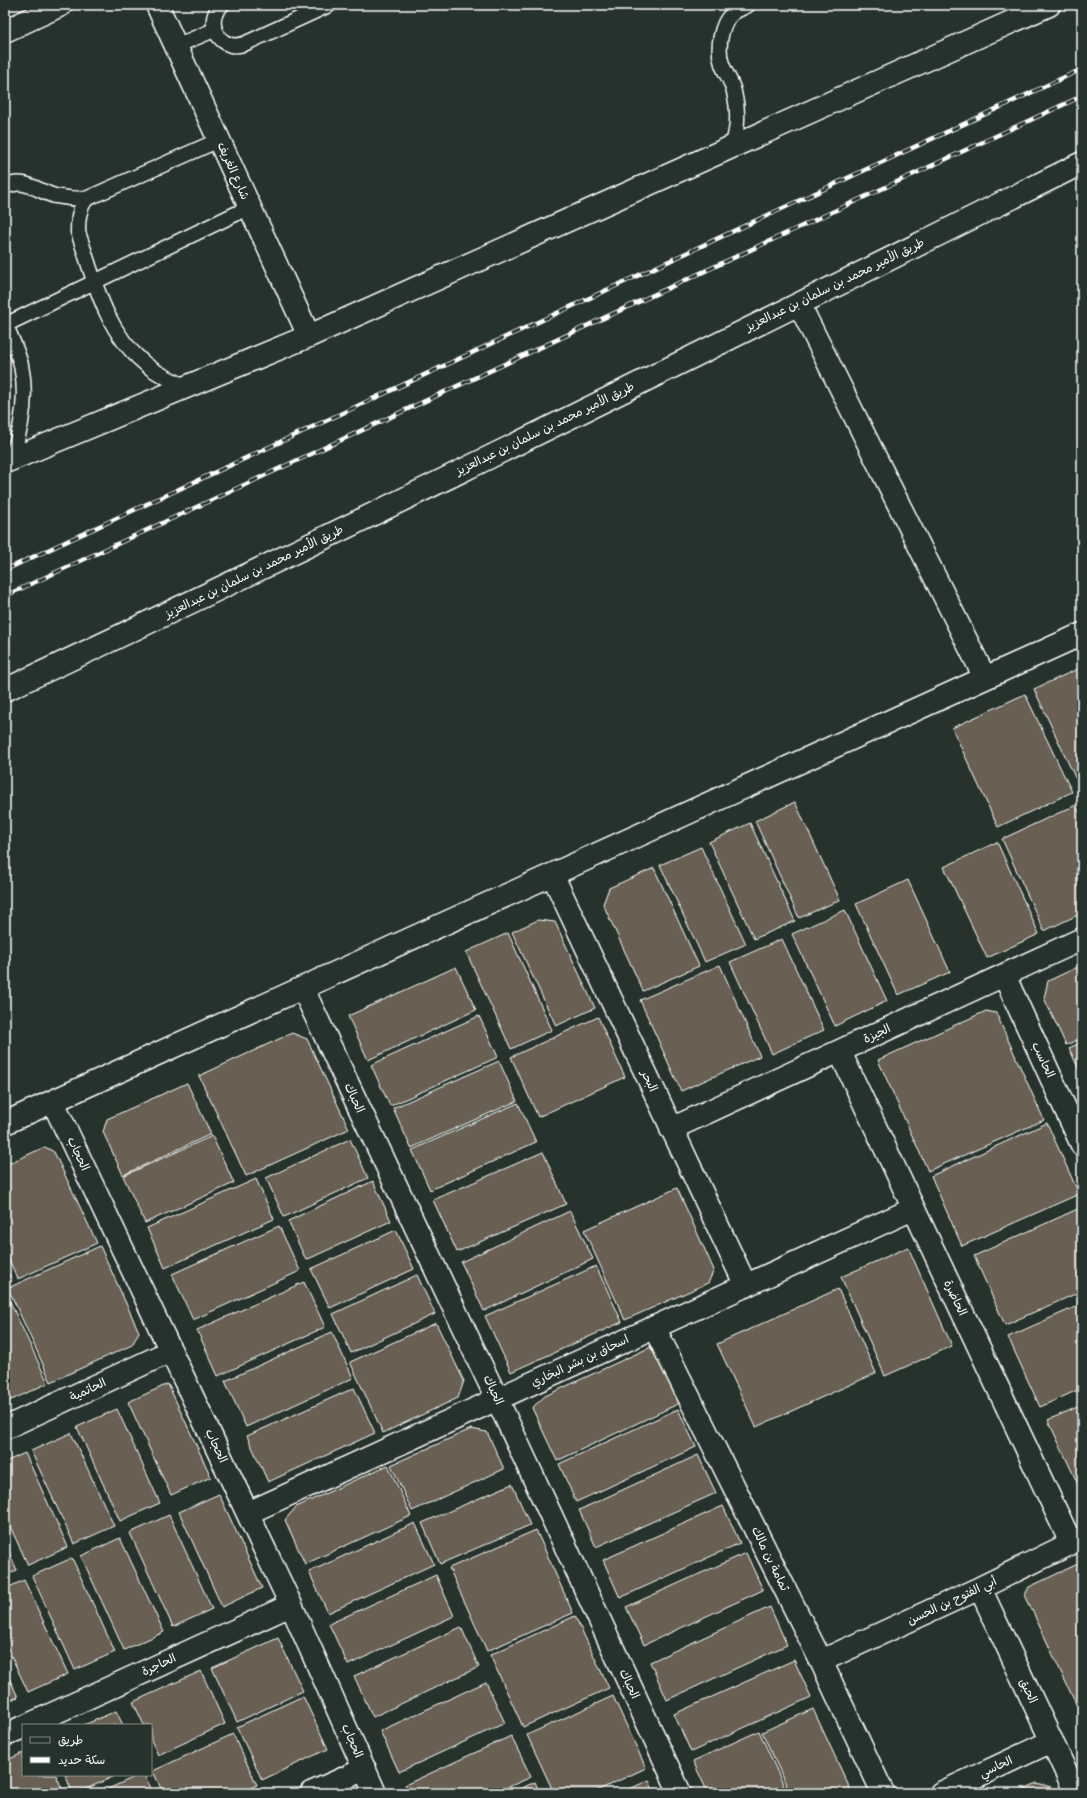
<svg xmlns="http://www.w3.org/2000/svg" width="1087" height="1798" viewBox="0 0 1087 1798" font-family="'Balsamiq Sans','Playpen Sans Arabic',sans-serif">
<rect width="100%" height="100%" fill="#26332d"/>
<filter id="ink" filterUnits="userSpaceOnUse"><feTurbulence type="fractalNoise" baseFrequency=".025" numOctaves="2"/><feDisplacementMap in="SourceGraphic" scale="8" xChannelSelector="R" yChannelSelector="G"/><feConvolveMatrix kernelMatrix="1 2 1 2 8 2 1 2 1" color-interpolation-filters="sRGB"/></filter>
<g filter="url(#ink)">
<path fill="#696152" stroke="#fff" d="M1082,667V787L1080,788L1034,689Z
M1025,694L1072,792L998,827L952,728Z
M795,802L840,900L799,918L755,821Z
M1076,805L1082,818V913L1044,931L1002,839Z
M750,823L795,921L754,939L709,842Z
M997,842L1039,934L987,958L944,867Z
M701,847L746,944L705,962L660,865Z
M654,868L699,966L643,991L603,904L609,888Z
M908,880L950,972L898,995L856,904Z
M845,910L887,1001L835,1026L792,934Z
M538,920L555,922L595,1008L556,1026L512,932Z
M508,933L552,1030L511,1049L466,952Z
M782,939L824,1030L772,1054L730,962Z
M720,965L760,1056L681,1091L640,1000Z
M1082,965V1038L1066,1045L1044,998L1048,981Z
M456,967L476,1010L368,1060L348,1016Z
M986,1011L996,1013L1044,1120L928,1171L878,1060Z
M479,1016L498,1057L390,1106L371,1065Z
M598,1017L625,1077L538,1117L511,1057Z
M292,1033L307,1039L349,1129L246,1176L199,1076Z
M1082,1042V1076L1069,1048Z
M499,1061L517,1101L411,1148L393,1108Z
M187,1083L211,1134L123,1175L103,1132L107,1119Z
M518,1103L536,1142L430,1190L412,1150Z
M1047,1123L1079,1194L962,1246L931,1176Z
M212,1136L234,1183L145,1223L123,1176Z
M350,1139L368,1178L284,1217L266,1178Z
M45,1147L54,1152L97,1243L18,1279L5,1252V1165Z
M543,1152L566,1204L457,1252L433,1200Z
M256,1179L274,1219L165,1268L147,1228Z
M373,1181L391,1221L306,1260L288,1221Z
M677,1188L714,1270L708,1283L625,1320L584,1230Z
M1082,1207V1291L1005,1325L974,1256Z
M570,1211L593,1259L484,1311L461,1262Z
M279,1226L300,1271L193,1320L172,1274Z
M396,1230L414,1269L330,1308L311,1269Z
M100,1246L139,1332L132,1345L51,1382L8,1288Z
M908,1247L952,1346L885,1376L841,1277Z
M5,1266L12,1281L5,1285Z
M596,1266L622,1322L511,1372L485,1316Z
M417,1275L435,1314L351,1353L333,1314Z
M304,1282L325,1327L218,1376L197,1330Z
M838,1289L876,1373L756,1427L717,1344Z
M5,1291L48,1383L5,1403Z
M1082,1304V1388L1040,1407L1008,1337Z
M436,1323L464,1381L458,1398L383,1433L350,1362Z
M332,1332L353,1378L246,1427L225,1381Z
M653,1346L680,1403L557,1461L532,1408L545,1396Z
M168,1384L211,1477L171,1495L128,1402Z
M354,1388L375,1433L268,1482L247,1436Z
M1082,1405V1493L1048,1420Z
M117,1409L160,1503L120,1521L77,1427Z
M678,1409L696,1447L576,1502L559,1464Z
M471,1429L487,1432L504,1469L412,1511L391,1465Z
M71,1433L114,1526L74,1544L31,1451Z
M25,1453L68,1547L28,1565L5,1516V1462Z
M698,1455L716,1493L596,1547L579,1510Z
M388,1465L411,1516L305,1564L285,1520L296,1507Z
M512,1484L530,1525L440,1564L422,1523Z
M219,1494L262,1588L222,1607L179,1512Z
M723,1506L740,1543L620,1598L603,1560Z
M169,1515L212,1609L173,1627L130,1533Z
M415,1523L434,1564L328,1613L309,1572Z
M536,1530L573,1613L487,1651L449,1568Z
M120,1538L164,1632L124,1650L81,1556Z
M5,1544L17,1570L5,1576Z
M746,1553L763,1590L644,1645L626,1607Z
M72,1558L115,1652L75,1670L32,1576Z
M1082,1562V1717L1025,1595L1029,1587Z
M436,1575L454,1616L348,1665L329,1624Z
M24,1580L68,1674L28,1692L5,1643V1589Z
M770,1607L787,1645L667,1700L650,1662Z
M575,1616L609,1688L523,1727L490,1655Z
M461,1627L479,1667L373,1717L354,1676Z
M278,1638L303,1691L237,1722L212,1668Z
M794,1660L811,1697L691,1752L674,1714Z
M5,1670L18,1697L5,1703Z
M201,1671L225,1724L158,1755L151,1740V1725H144L133,1702Z
M486,1682L505,1723L399,1772L380,1731Z
M303,1696L328,1749L262,1780L237,1727Z
M613,1696L646,1768L592,1793H554L527,1735Z
M813,1709L852,1793H790L762,1732Z
M116,1711L123,1725H84Z
M759,1731L787,1793H708L693,1761Z
M233,1734L257,1785L239,1793H163L153,1771Z
M511,1736L531,1777L495,1793H409L405,1785Z
M23,1753V1775H56L64,1793H5V1761Z
M65,1775H117L77,1793H73Z
M139,1775H144L152,1793H99Z
M649,1780L654,1793H621Z
M535,1782L540,1793H511Z
M1037,1783L1051,1787L1054,1793H1015Z"/>
<g fill="none" stroke-linecap="round" stroke-linejoin="round">
<defs>
<path id="service" d="M222,5C207,17 214,40 231,45C235,46 240,45 244,44L329,5
M176,46L214,30
M732,147C738,129 739,111 734,92C732,82 725,73 722,64C717,50 720,24 732,14C736,10 743,8 748,5
M5,187C24,177 37,191 55,196C65,198 75,199 86,199
M5,325L250,207
M6,325C11,338 18,352 21,365C28,398 22,429 11,459
M185,386C171,380 155,373 143,362C104,329 94,278 78,232C78,219 79,209 86,199L219,140"/>
<path id="minor" d="M157,5L309,336
M5,31L61,5
M985,678L1082,634
M553,876L746,1286
M1004,975L1082,1145
M303,989L497,1399L680,1793
M840,1052L1071,1543
M53,1102L291,1605L375,1793
M5,1123L985,678L799,304
M671,1129L1082,939
M654,1327L821,1661L883,1793
M5,1428L171,1351
M248,1513L913,1209
M980,1588L1076,1793
M821,1661L980,1588L1082,1538
M28,1725L291,1605
M5,1735L23,1727
M311,1793L365,1769
M941,1793L1052,1741"/>
<path id="primary" d="M5,462L309,336L1049,5
M5,690C367,521 724,341 1082,163"/>
</defs>
<use href="#service" stroke="#fff" stroke-width="17"/>
<use href="#minor" stroke="#fff" stroke-width="25"/>
<use href="#primary" stroke="#fff" stroke-width="25"/>
<use href="#service" stroke="#26332d" stroke-width="14"/>
<use href="#minor" stroke="#26332d" stroke-width="22"/>
<use href="#primary" stroke="#26332d" stroke-width="22"/>
<defs>
<path id="rail" d="M5,570L1082,69
M5,596L1082,96"/>
</defs>
<use href="#rail" stroke="#fff" stroke-width="4.5"/>
<use href="#rail" stroke="#26332d" stroke-width="3" stroke-dasharray="9" stroke-linecap="butt"/>
</g>
</g>
<g text-anchor="middle" dominant-baseline="central" stroke-width="3" stroke-linejoin="round" paint-order="stroke">
<g font-size="12" fill="#fff" stroke="#26332d">
<text transform="translate(233 171) rotate(66)">شارع الغريف</text>
<text transform="translate(835 285) rotate(-26)">طريق الأمير محمد بن سلمان بن عبدالعزيز</text>
<text transform="translate(545 429) rotate(-26)">طريق الأمير محمد بن سلمان بن عبدالعزيز</text>
<text transform="translate(254 572) rotate(-26)">طريق الأمير محمد بن سلمان بن عبدالعزيز</text>
<text transform="translate(877 1034) rotate(-25)">الجيزة</text>
<text transform="translate(1043 1060) rotate(65)">الحاسب</text>
<text transform="translate(649 1081) rotate(65)">البحر</text>
<text transform="translate(354 1098) rotate(65)">الحباك</text>
<text transform="translate(78 1154) rotate(65)">الحجاب</text>
<text transform="translate(955 1298) rotate(65)">الحاضرة</text>
<text transform="translate(580 1361) rotate(-25)">اسحاق بن بشر البخاري</text>
<text transform="translate(88 1390) rotate(-25)">الحاتمية</text>
<text transform="translate(493 1390) rotate(65)">الحباك</text>
<text transform="translate(216 1446) rotate(65)">الحجاب</text>
<text transform="translate(770 1559) rotate(64)">ثمامة بن مالك</text>
<text transform="translate(952 1601) rotate(-25)">أبي الفتوح بن الحسن</text>
<text transform="translate(159 1665) rotate(-25)">الحاجرة</text>
<text transform="translate(629 1684) rotate(65)">الحباك</text>
<text transform="translate(1028 1691) rotate(65)">الحبق</text>
<text transform="translate(352 1741) rotate(66)">الحجاب</text>
<text transform="translate(996 1767) rotate(-25)">الحاسي</text>
</g>
</g>
<rect width="1087" height="1798" fill="none" stroke="#26332d" stroke-width="20"/>
<rect x="10" y="10" width="1067" height="1778" fill="none" stroke="#fff" stroke-width="1.5" filter="url(#ink)"/>
<rect x="22" y="1724" width="130" height="52" fill="#26332d" stroke="#7d8581"/>
<rect x="30" y="1737" width="20" height="6" fill="#26332d" stroke="#7d8581"/>
<text x="58" y="1744" font-size="12" fill="#ffffff">طريق</text>
<rect x="30" y="1757" width="20" height="6" fill="#ffffff" stroke="#7d8581"/>
<text x="58" y="1764" font-size="12" fill="#ffffff">سكة حديد</text>
</svg>
